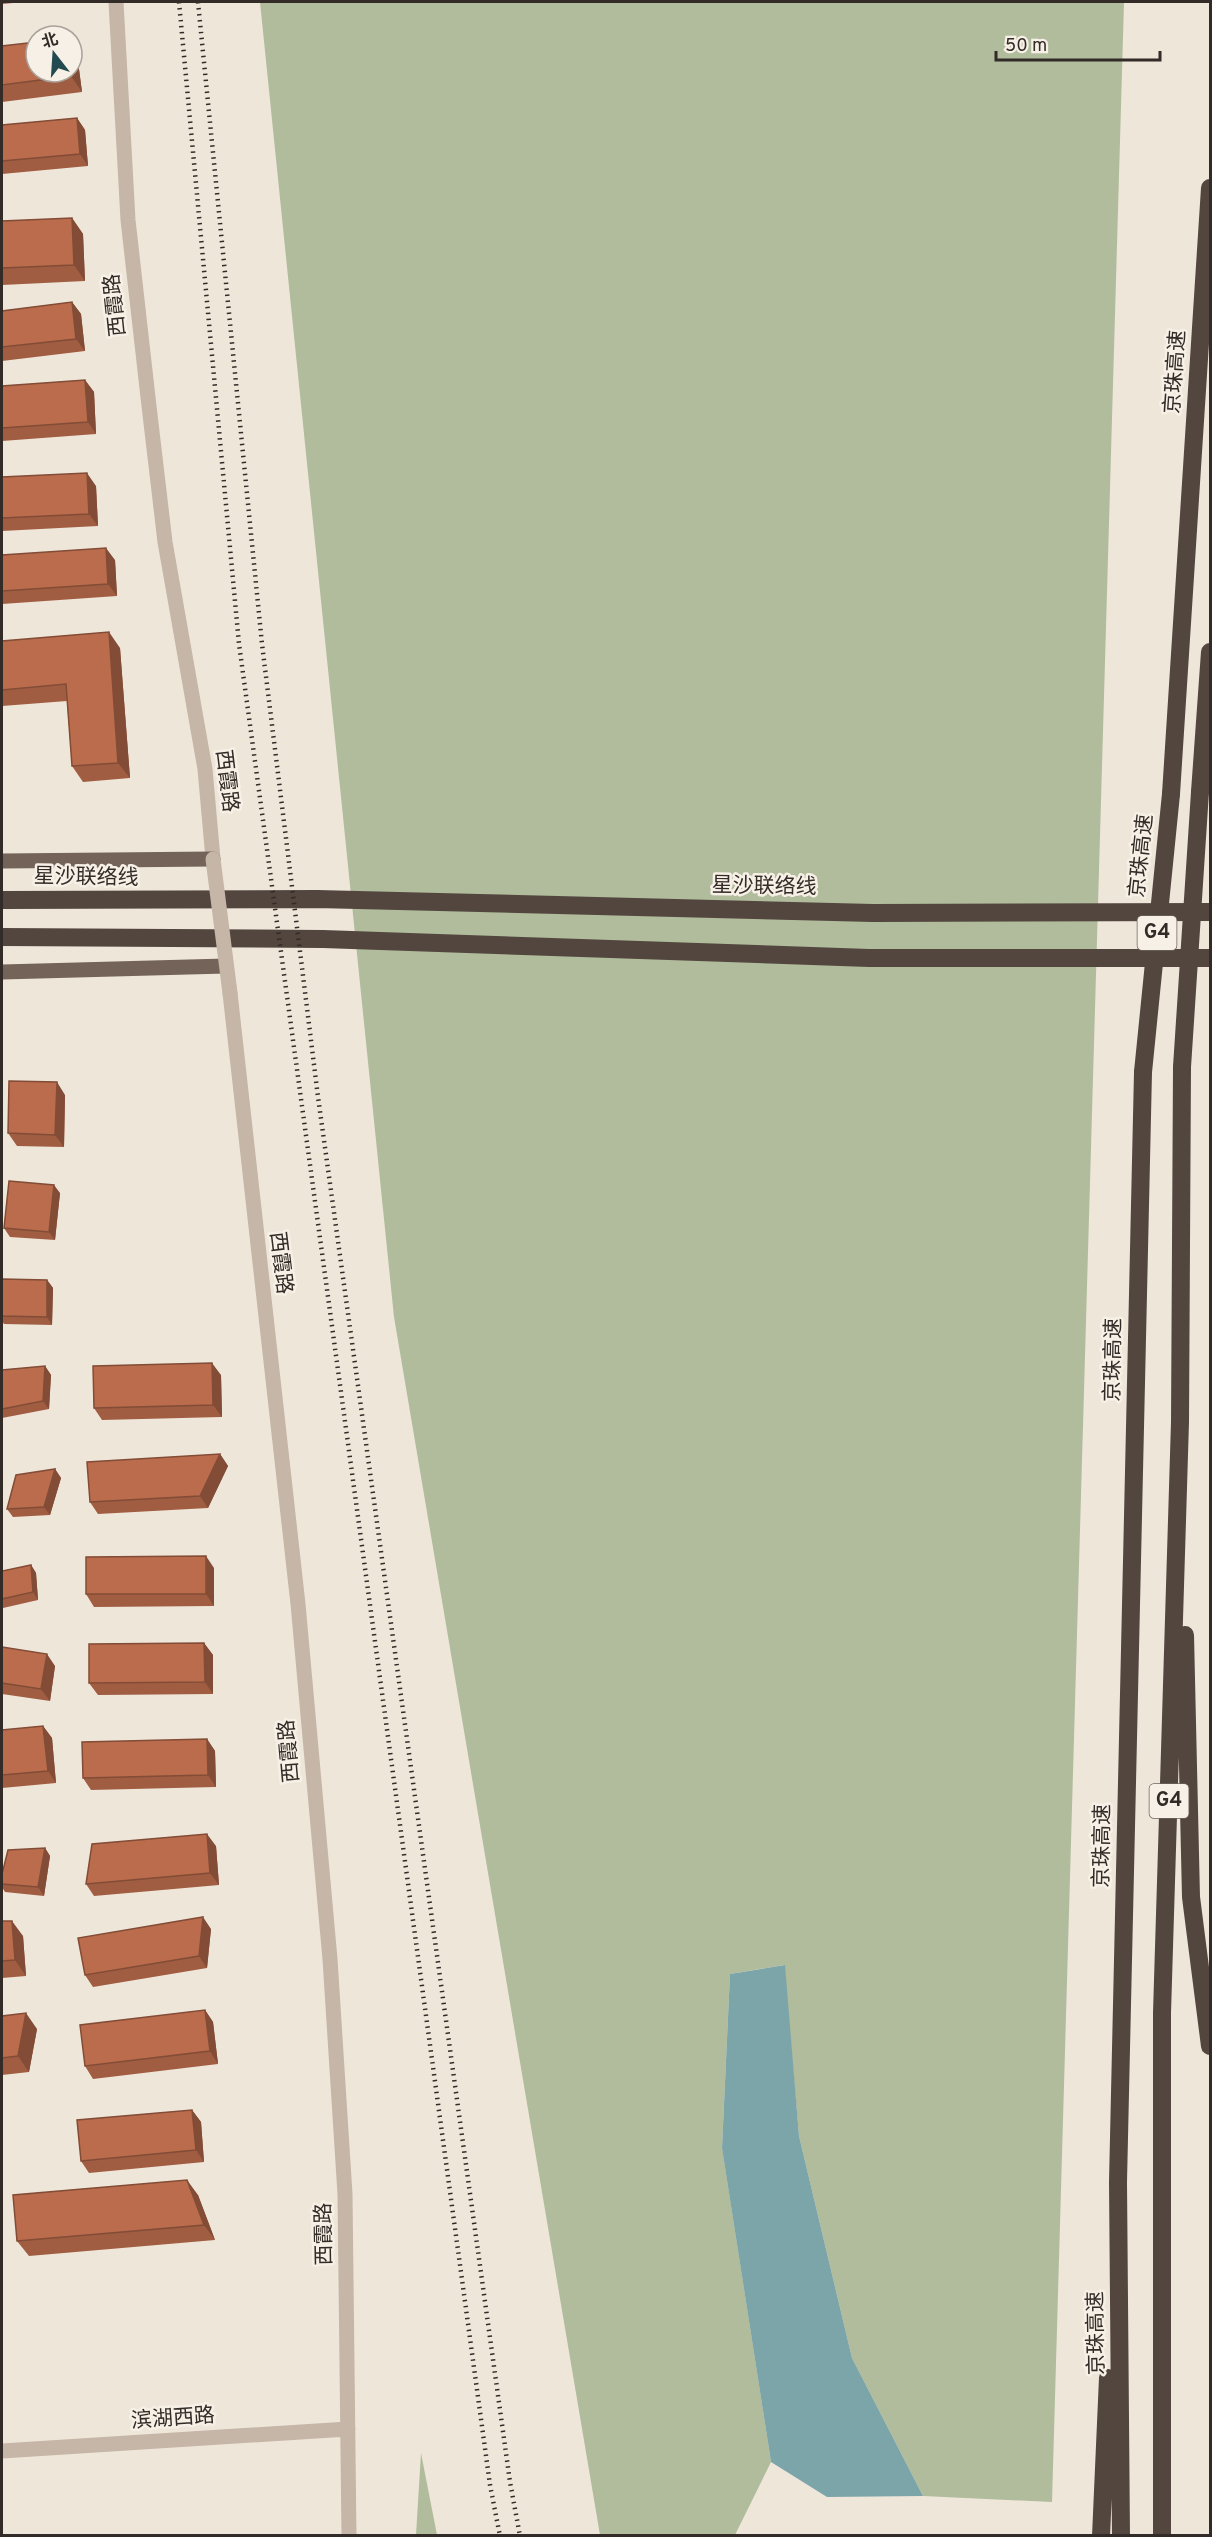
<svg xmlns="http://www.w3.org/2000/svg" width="1212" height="2537" viewBox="0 0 1212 2537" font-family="Overpass,'Noto Sans SC',sans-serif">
<rect width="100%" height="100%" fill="#efe6da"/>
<path fill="#b0bc9c" d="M260,2H1124L1052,2502L923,2496L852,2358L799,2136L784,1965L730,1974L722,2147L771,2462L735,2535H600L394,1317Z
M421,2453L437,2535H416Z"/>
<path fill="#7ca5a9" d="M785,1965L799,2136L852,2358L923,2496L827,2497L771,2462L722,2148L730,1974Z"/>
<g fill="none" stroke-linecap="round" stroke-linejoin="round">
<path stroke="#c5b6a7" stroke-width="15" d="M116,2L128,220L149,406L165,542L205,769L213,859
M230,993L298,1604L330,1959L345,2194L349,2536
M2,2451L348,2429"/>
<path stroke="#736359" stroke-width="15" d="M2,861L213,859
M2,972L226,966"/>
<path stroke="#53463f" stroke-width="18" d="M1200,792L1210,652
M1171,794L1210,188
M2,900L317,899L873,913L1210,912
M2,937L323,939L869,958H1210
M1185,1635L1191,1897L1210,2046
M1101,2536L1108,2378
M1121,2536L1118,2182L1143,1072
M1162,2536V2013L1180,1422L1182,1067"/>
<path stroke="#332b27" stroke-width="4.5" stroke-dasharray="1.5 4.5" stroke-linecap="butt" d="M179,2L239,644L490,2485L500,2536
M198,2L262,644L318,1097L510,2482L520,2536"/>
<path stroke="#c5b6a7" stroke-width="15" d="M213,859L230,993"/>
<path stroke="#53463f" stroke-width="18" d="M1182,1067L1200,792
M1143,1072L1171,794"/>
</g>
<path fill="#a05d42" d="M2,2H24L2,4Z
M2,46L72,72V46L77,54L82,92L2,102Z
M77,118L85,130L88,166L2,174V125Z
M72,218L83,234L85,281L2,285V221Z
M72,302L81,314L85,351L2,361V311Z
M85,380L94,392L96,434L2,441V386Z
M2,477L96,486L98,526L2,531Z
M2,555L115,560L117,596L2,604Z
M2,641L120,648L130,778L83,782L72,766L67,701L2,706Z
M65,1095L64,1147L17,1146L8,1133Z
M60,1193L55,1240L10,1237L4,1228Z
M2,1279L47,1280L53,1288L52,1325L4,1324L2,1321Z
M45,1366L51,1375L49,1409L2,1418V1370Z
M221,1375L222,1417L102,1420L94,1408Z
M220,1454L228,1466L208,1508L98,1514L90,1502Z
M55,1469L61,1478L50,1515L13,1517L7,1509Z
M31,1565L36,1573L38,1600L3,1608L2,1606V1571Z
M214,1568V1606L94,1607L86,1594Z
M204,1643L213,1655V1694L98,1695L89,1683Z
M2,1647L55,1666L50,1701L2,1694Z
M43,1726L52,1738L56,1783L2,1788V1730Z
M207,1739L215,1751L216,1787L91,1790L83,1778Z
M216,1846L219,1885L94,1896L86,1884Z
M45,1848L50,1856L44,1896L5,1892L2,1887V1874Z
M2,1921L23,1936L26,1976L2,1978Z
M211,1929L207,1968L93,1987L85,1975Z
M205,2010L213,2022L218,2064L93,2079L85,2066Z
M2,2016L37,2029L29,2072L2,2075Z
M192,2110L201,2122L204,2162L89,2173L81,2161Z
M198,2195L215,2240L29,2256L17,2241Z"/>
<path fill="#824c36" d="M72,46L77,54L82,92L71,76V72H72Z
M77,118L85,130L88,166L80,154Z
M72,218L83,234L85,281L74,265Z
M72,302L81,314L85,351L76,339Z
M85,380L94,392L96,434L88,422Z
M87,473L96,486L98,526L89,514Z
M106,548L115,560L117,596L108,584Z
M109,632L120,648L130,778L118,763Z
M57,1082L65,1095L64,1147L55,1135Z
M54,1185L60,1193L55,1240L49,1232Z
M47,1280L53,1288L52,1325L47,1317Z
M212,1363L221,1375L222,1417L213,1405Z
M45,1366L51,1375L49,1409L43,1401Z
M220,1454L228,1466L208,1508L200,1496Z
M55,1469L61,1478L50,1515L44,1507Z
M206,1556L214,1568V1606L206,1594Z
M31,1565L36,1573L38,1600L33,1592Z
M204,1643L213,1655V1694L205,1682Z
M47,1654L55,1666L50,1701L41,1689Z
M43,1726L52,1738L56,1783L48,1771Z
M207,1739L215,1751L216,1787L208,1775Z
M207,1834L216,1846L219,1885L210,1873Z
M45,1848L50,1856L44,1896L38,1887Z
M203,1917L211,1929L207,1968L199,1956Z
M12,1921L23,1936L26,1976L15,1960Z
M205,2010L213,2022L218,2064L210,2051Z
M26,2013L37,2029L29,2072L18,2056Z
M192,2110L201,2122L204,2162L196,2150Z
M187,2180L198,2195L215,2240L204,2225Z"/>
<path fill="#ba6c4d" stroke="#824c36" stroke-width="1.5" d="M36,42V72H71V76L2,85V46Z
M77,118L80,154L2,161V125Z
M72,218L74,265L2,268V221Z
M72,302L76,339L2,347V311Z
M85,380L88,422L2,428V386Z
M87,473L89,514L2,518V477Z
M106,548L108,584L2,591V555Z
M109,632L118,763L72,766L66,684L2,690V641Z
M9,1081L57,1082L55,1135L8,1133Z
M9,1181L54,1185L49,1232L4,1228Z
M2,1279L47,1280V1317L2,1316Z
M212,1363L213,1405L94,1408L93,1366Z
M45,1366L43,1401L2,1409V1370Z
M220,1454L200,1496L90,1502L87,1462Z
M55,1469L44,1507L7,1509L16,1475Z
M206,1556V1594H86V1557Z
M31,1565L33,1592L2,1599V1571Z
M204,1643L205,1682L89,1683V1644Z
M2,1647L47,1654L41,1689L2,1683Z
M43,1726L48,1771L2,1775V1730Z
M207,1739L208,1775L83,1778L82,1742Z
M207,1834L210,1873L86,1884L92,1844Z
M45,1848L38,1887L2,1884V1874L8,1850Z
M203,1917L199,1956L85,1975L78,1938Z
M2,1921H12L15,1960L2,1961Z
M205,2010L210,2051L85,2066L80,2025Z
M26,2013L18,2056L2,2058V2016Z
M192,2110L196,2150L81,2161L77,2120Z
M187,2180L204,2225L17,2241L13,2195Z"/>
<g text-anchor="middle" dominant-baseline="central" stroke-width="5" stroke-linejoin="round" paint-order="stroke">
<g fill="#f7f0e6" stroke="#6e6660" stroke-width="1.5">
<rect x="1137.5" y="916" width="39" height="34" rx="4.5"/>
<rect x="1149.5" y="1784" width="39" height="34" rx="4.5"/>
</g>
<g font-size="20" font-weight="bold" fill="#332b27">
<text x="1157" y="933">G4</text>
<text x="1169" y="1801">G4</text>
</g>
<g font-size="21" fill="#332b27" stroke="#f7f0e6">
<text transform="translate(116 305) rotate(-96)">西霞路</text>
<text transform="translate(1176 372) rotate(-86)">京珠高速</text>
<text transform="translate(226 781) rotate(83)">西霞路</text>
<text transform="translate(1142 856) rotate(-84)">京珠高速</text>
<text transform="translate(86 878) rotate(1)">星沙联络线</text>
<text transform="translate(764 887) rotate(1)">星沙联络线</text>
<text transform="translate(280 1263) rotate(83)">西霞路</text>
<text transform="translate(1114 1360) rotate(-89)">京珠高速</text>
<text transform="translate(290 1751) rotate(-95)">西霞路</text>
<text transform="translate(1103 1846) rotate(-89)">京珠高速</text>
<text transform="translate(325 2234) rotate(-91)">西霞路</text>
<text transform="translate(1097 2333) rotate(-91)">京珠高速</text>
<text transform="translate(173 2419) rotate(-4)">滨湖西路</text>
</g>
</g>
<rect width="1212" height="2537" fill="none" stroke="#332b27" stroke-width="6"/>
<g transform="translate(54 54) rotate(343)"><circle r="28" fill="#f7f0e6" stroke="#a9a19a" stroke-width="1.5"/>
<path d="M0-4.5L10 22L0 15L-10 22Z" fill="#214b50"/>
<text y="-9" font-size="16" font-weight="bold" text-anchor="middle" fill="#332b27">北</text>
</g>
<path d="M996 51v9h164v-9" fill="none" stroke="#332b27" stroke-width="3"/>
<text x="1005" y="51" font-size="18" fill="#332b27" stroke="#f7f0e6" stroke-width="4.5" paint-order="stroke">50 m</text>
</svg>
